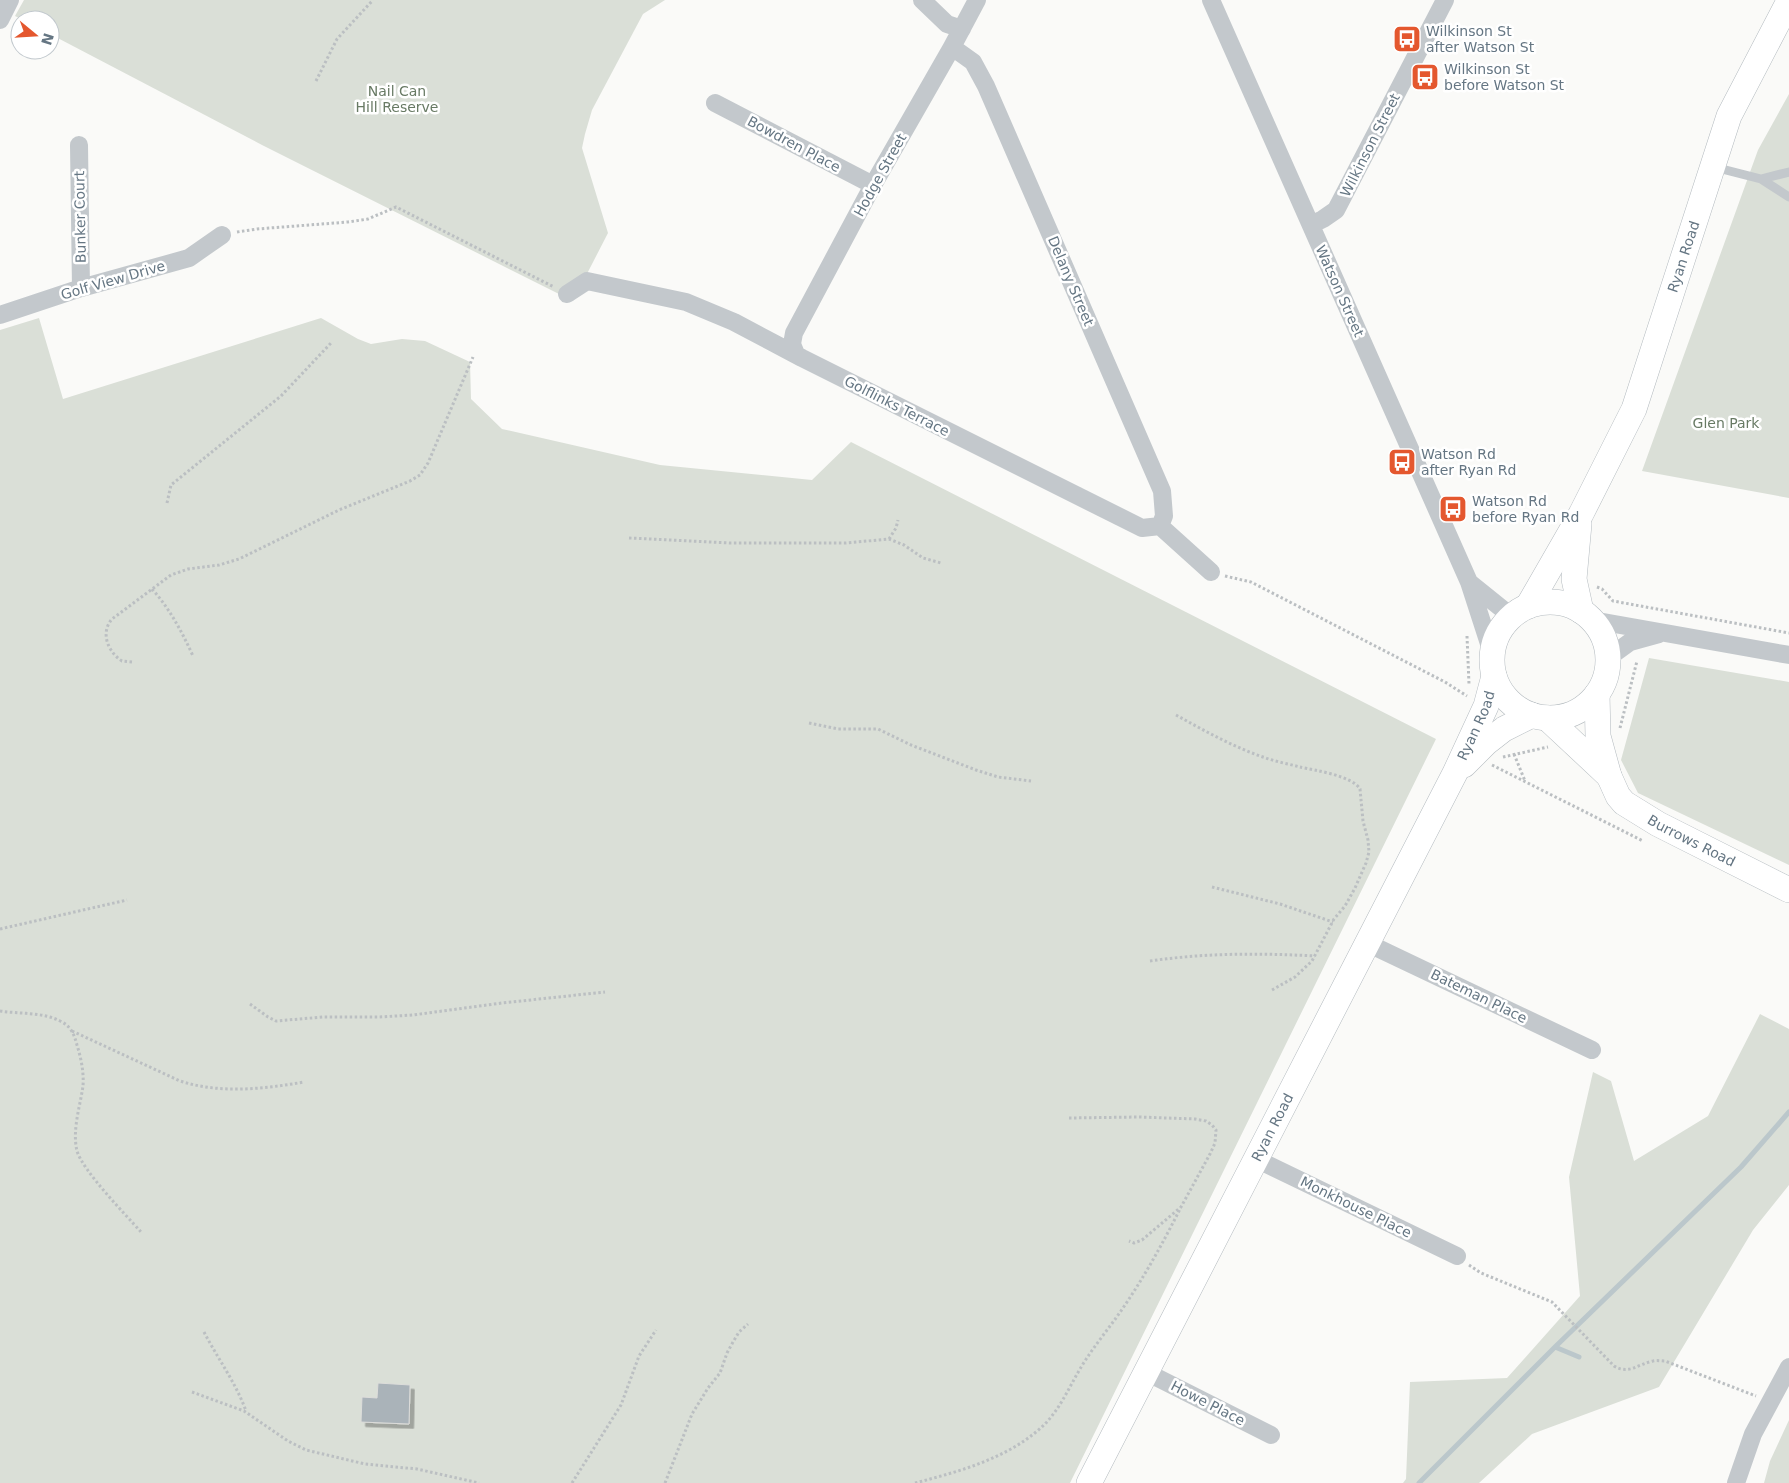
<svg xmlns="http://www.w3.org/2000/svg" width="1789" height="1483" viewBox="0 0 1789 1483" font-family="'DejaVu Sans',sans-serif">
<defs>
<filter id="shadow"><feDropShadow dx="4.5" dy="4.5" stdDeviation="0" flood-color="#0004"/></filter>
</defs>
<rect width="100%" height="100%" fill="#fafaf8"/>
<path fill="#dadfd7" d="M24,0H665L643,14L592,110L585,134L582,148L608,233L573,301L262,145L50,34V20H23L15,16Z
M1789,94V498L1642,471L1758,150Z
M39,318L63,399L321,318L358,339L371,344L402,339L425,341L470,362L471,399L502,429L660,465L812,480L851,442L1436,739L1070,1483H0V330Z
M1649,658L1789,682V865L1638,793L1621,760Z
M1760,1014L1789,1029V1185L1753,1230L1659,1387L1532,1434L1479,1483H1403L1406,1479L1410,1382L1507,1378L1580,1296L1569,1177L1593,1072L1611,1081L1634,1161L1708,1116Z
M1789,1420V1483H1764L1770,1461Z"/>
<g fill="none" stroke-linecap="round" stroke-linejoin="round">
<path stroke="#bbc7cb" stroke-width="5" d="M1555,1347L1579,1357
M1419,1483L1555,1347L1741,1167L1789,1112"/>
</g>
<path fill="#aab3b9" stroke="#dcdcda" filter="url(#shadow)" d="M378,1383L410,1385L409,1424L361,1422L362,1397L377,1398Z"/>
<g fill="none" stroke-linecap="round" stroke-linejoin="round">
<defs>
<g id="secondary">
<path d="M1579,524L1574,579L1581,611"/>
<circle cx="1550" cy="660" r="58"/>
<path id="s1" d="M1528,606L1581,514L1634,409L1729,116L1789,1"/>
<path id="s2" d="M1597,694L1598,736L1609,776L1618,796L1624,803L1658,824L1789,890"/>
<path d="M1547,718L1609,776"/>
<path d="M1464,765L1486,743L1504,729L1532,715"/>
<path id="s3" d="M1089,1483L1455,773L1486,706L1494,676"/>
</g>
</defs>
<use href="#secondary" stroke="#b3babf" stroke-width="26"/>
<path stroke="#bbbfc2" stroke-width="3" stroke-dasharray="2.5 2.5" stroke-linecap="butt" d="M316,81L337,39L373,0
M237,232L257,229L348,222L368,219L396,207L554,287
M167,503L171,485L281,396L331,343
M629,538L730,543H846L889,539L904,545L923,558L941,563
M889,539L896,528L898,520
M1225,576L1251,582L1445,682L1467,696
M1597,587L1602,589L1613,601L1789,633
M152,589C170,609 182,632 193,656
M1467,636L1469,684
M132,662L122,661C108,652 100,633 112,619L171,575L188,569L219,565L239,559L339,510L410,481L420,475L428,463L473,357
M1176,715C1205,731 1235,748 1266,758C1277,762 1289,764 1300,767C1314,770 1353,776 1360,789L1363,821L1368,840L1369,852L1366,863L1355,888L1345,906L1334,919L1312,961L1295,977L1272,990
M809,723L838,729H878L911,745L976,770L998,777L1031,781
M1620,728L1637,661
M1514,754L1525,781
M1503,757L1548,747
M1492,765L1643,841
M1212,887L1280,904L1333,922
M0,929L127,900
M1150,961C1204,953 1259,953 1315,956
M250,1004L268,1017L276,1021L323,1017H379L413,1015L502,1003L605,992
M0,1011C19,1014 43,1012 60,1021C71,1026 74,1034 77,1045C81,1058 84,1072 83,1086C80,1107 72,1130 77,1151C83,1171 125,1214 141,1232
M72,1031L180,1081C220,1094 263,1089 304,1082
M1069,1118L1139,1117L1195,1119L1206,1121L1212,1125L1216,1130L1215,1143L1210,1154L1181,1207L1142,1240L1134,1243L1129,1241
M1469,1265L1481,1273L1552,1302L1614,1366C1629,1375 1638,1364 1653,1361C1657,1360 1661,1361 1665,1361L1756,1396
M204,1332C218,1359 236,1383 246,1411
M192,1392L244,1411L288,1441L306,1450L365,1464L417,1469L479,1483
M572,1483L621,1405L639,1356L656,1330
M665,1483L692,1414L708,1388L720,1373L727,1353L733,1342L739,1332L748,1324
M915,1483C957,1472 1002,1460 1036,1432C1059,1414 1068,1388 1083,1364C1093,1348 1105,1333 1116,1318C1141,1283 1162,1245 1181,1207"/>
<path stroke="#c3c8cc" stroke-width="9" d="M1714,167L1761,179L1789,172
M1761,179L1789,197"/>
<path stroke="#c3c8cc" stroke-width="18" d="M922,0L947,24L962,29
M1211,0L1469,582L1492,653
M0,20L10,0
M952,47L973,62L986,86L1162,491L1164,516L1160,526
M715,103L873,185
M79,145L81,288
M1311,225L1323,219L1336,210L1445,0
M567,294L587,281L686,302L734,322L802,358L1142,528L1160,526L1211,572
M0,315L81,288L189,258L222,235
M796,354L792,344L794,333L873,185L952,47L977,0
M1470,583L1511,616
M1592,620L1789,655
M1608,658L1630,642L1659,634
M1367,943L1592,1050
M1256,1159L1457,1256
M1146,1372L1271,1435
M1736,1483L1753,1434L1789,1367"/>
<use href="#secondary" stroke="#fff" stroke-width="25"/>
</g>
<defs>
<symbol id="bus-square" viewBox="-11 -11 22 22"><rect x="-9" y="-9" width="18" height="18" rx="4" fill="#e4572e" stroke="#fff"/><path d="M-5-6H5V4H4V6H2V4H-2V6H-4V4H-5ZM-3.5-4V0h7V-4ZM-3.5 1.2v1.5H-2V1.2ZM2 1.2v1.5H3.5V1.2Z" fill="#fff"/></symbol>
</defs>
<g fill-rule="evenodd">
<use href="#bus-square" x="1391" y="23" width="32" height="32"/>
<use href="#bus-square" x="1409" y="61" width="32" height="32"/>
<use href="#bus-square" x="1386" y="446" width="32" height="32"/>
<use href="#bus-square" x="1437" y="493" width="32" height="32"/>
</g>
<g text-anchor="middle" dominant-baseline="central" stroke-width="5" stroke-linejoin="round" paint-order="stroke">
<g font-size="14" fill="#657683" stroke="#fff" text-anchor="start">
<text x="1426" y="31">Wilkinson St<tspan x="1426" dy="16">after Watson St</tspan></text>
<text x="1444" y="69">Wilkinson St<tspan x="1444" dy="16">before Watson St</tspan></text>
<text x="1421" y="454">Watson Rd<tspan x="1421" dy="16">after Ryan Rd</tspan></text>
<text x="1472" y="501">Watson Rd<tspan x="1472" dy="16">before Ryan Rd</tspan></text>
</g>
<g font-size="14" fill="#687a64" stroke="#fff">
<text x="397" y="91">Nail Can<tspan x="397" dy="16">Hill Reserve</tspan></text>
<text x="1726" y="423">Glen Park</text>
</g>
<g font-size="14" fill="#657683" stroke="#fff">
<text transform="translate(794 144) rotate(28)">Bowdren Place</text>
<text transform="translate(1370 145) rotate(-63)">Wilkinson Street</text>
<text transform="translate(880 175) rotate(-61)">Hodge Street</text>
<text transform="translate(80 217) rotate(-91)">Bunker Court</text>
<text stroke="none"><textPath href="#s1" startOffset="384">Ryan Road</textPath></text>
<text transform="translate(113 280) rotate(-16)">Golf View Drive</text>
<text transform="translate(1071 281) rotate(67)">Delany Street</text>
<text transform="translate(1340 291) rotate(66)">Watson Street</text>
<text transform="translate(897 406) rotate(27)">Golflinks Terrace</text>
<text stroke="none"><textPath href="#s3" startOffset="851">Ryan Road</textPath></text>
<text stroke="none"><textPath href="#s2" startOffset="192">Burrows Road</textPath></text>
<text transform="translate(1479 996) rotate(26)">Bateman Place</text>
<text stroke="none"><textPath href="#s3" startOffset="400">Ryan Road</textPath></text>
<text transform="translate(1356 1207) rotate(26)">Monkhouse Place</text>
<text transform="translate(1208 1403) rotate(27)">Howe Place</text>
</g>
</g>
<g transform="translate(35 35) rotate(108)"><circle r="24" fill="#ffffff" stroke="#c1c8cd"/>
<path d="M0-4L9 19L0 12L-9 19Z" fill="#e4572e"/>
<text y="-8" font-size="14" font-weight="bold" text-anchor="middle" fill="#657683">N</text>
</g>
</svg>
